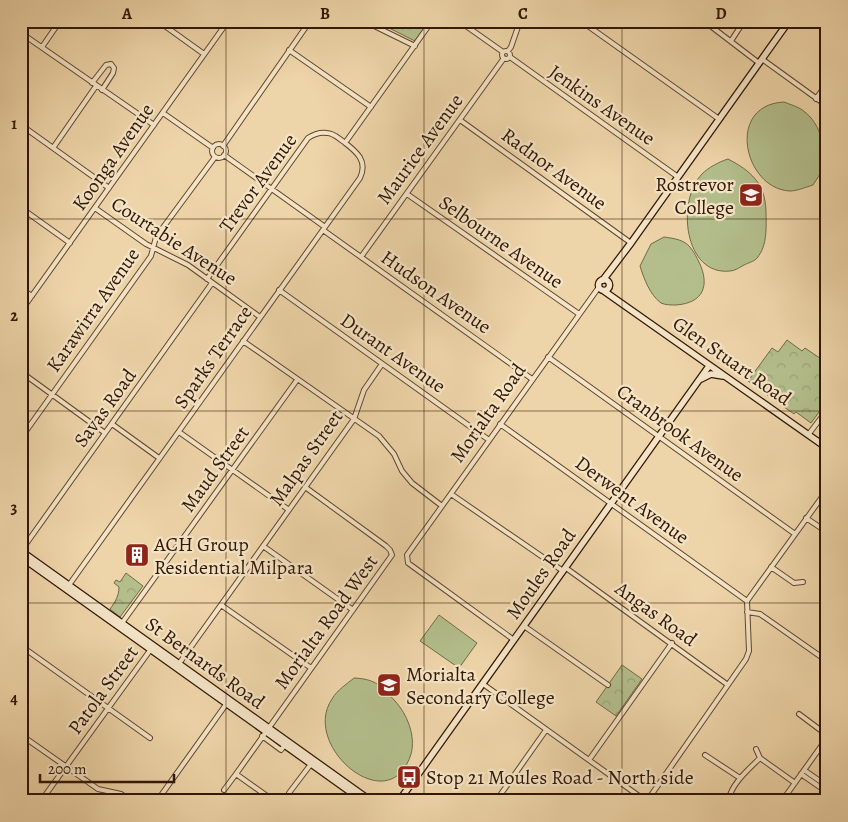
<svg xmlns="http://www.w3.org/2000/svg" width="848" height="822" viewBox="0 0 848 822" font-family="Alegreya,serif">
<defs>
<pattern id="park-crowns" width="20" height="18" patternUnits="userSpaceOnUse" patternTransform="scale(1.25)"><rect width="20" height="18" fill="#b3be8c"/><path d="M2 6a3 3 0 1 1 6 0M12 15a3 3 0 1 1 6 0" fill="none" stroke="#9aa377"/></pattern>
</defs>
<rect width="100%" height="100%" fill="#eed5a9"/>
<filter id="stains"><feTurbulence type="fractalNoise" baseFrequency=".004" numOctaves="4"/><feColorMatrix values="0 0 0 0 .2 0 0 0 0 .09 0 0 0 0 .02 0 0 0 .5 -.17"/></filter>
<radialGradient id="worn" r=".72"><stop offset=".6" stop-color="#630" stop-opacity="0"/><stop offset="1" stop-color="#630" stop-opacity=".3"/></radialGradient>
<path fill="url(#park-crowns)" stroke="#726a47" d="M375,21H429L415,41Z
M787,340L802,351L805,348L827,363L824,369L827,372V401L811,423L796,412L794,414L748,381L772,348L778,352Z
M126,573L143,586L120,617L110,609C115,602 119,596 119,587L114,583L116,580L120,582Z
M622,665L642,679L616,716L596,702Z"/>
<path fill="#b3be8c" stroke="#726a47" d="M784,102C789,104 795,106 799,108C819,119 828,147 822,168C821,174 816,180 813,185C806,187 797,191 790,191C744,189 725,105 784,102Z
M728,159C751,171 765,183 766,211C766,226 768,245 757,258C755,261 748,263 744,265C740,267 735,271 730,271C684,276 676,201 702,174C709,167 719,162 728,159Z
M664,237C685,240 689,242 699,262C710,285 704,303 676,305C672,305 665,305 661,303C650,295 644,279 640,266L651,244Z
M439,615L477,643L459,668L420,641Z
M354,678C376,679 381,686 395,701C407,714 416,736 411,754C390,822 300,746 332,699C337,690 347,684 354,678Z"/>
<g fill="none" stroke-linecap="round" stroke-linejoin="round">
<defs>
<path id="street" d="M158,21L204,54
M364,21L415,46
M459,21L503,52
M581,21L719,119
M704,21L759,63
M21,33L154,125
M731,41L744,21
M42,47L60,21
M289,50L371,107
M502 55a4 4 0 1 1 8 0a4 4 0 1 1-8 0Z
M508,51L511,47L520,21
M510,57L678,177
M762,59L827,106
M92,83L106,65L111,64L114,68L113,73L102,90
M21,99L22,97
M816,99L827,83
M163,113L213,148
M460,120L631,243
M21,125L109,188
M345,143L432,21
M212 151a7 7 0 1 1 14 0a7 7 0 1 1-14 0Z
M223,146L310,21
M53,148L96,86
M224,155L325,227
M407,194L579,314
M21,208L70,243
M95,208L146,244L188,265L260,317
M323,230L532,379
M361,257L504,58
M21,289L32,296
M279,290L489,440
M21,311L228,21
M243,341L379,436L394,454L402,471L412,483L442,506
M548,357L795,534
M21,372L105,433
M112,424L159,458
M500,424L747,601
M179,432L289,510
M808,435L827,410
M21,438L151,256L156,237L215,157
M451,494L563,571
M806,518L827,532
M263,546L353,610
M21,551L212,283
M771,567L794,583L803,582
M566,568L728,685
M69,585L360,178C368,161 357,152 344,142C339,139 334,133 327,133C320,132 314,134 308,138L207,279
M221,605L311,668
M747,612L760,614L827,661
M122,623L297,380
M524,626L608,685
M514,640L408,563L407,555L599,287
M21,646L150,738
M178,665L354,419L364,390L382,364
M483,684L646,801
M799,714L827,735
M21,735L98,789L121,794L131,801
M262,736L281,750L285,745
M756,749L760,758
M705,755L740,778
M589,760L672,643
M804,770L827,786
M801,774L827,792
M224,790L236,774
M41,801L151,649
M157,801L227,703
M274,801L236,774L392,555L390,550L386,546L305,487
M287,801L289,793L311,764
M496,801L546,730
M647,801L746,659L749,651L747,601L827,490
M728,801C732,783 748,770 760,758L795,783
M782,801L827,738"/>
<path id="secondary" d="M598.5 285a5.5 5.5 0 1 1 11 0a5.5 5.5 0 1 1-11 0Z
M603,280L631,243L789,21
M604,291L827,448
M701,379L711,374L723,376
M21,551L371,801
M21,557L363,801
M399,801L709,366"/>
</defs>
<use href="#street" stroke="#61462c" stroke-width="6"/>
<use href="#secondary" stroke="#321702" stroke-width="8"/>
<use href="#street" stroke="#f4e4c7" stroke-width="4"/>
<use href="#secondary" stroke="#f4e4c7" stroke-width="5.5"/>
</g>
<path fill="none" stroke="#321702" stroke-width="1" stroke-opacity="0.55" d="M226,21V801M424,21V801M622,21V801M21,219H827M21,411H827M21,603H827"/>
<defs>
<symbol id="school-square" viewBox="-11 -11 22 22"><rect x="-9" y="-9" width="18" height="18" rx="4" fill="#8f2418" stroke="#f4e4c7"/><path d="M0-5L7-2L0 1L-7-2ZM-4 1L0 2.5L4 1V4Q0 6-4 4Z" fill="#fff"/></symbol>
<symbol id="building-square" viewBox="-11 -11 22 22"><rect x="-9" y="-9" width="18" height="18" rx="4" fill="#8f2418" stroke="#f4e4c7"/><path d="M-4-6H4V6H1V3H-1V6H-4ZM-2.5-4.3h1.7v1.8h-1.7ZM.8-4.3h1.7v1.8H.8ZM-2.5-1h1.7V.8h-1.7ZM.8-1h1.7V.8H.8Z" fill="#fff"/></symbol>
<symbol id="bus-square" viewBox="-11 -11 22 22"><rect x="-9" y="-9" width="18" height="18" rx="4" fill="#8f2418" stroke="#f4e4c7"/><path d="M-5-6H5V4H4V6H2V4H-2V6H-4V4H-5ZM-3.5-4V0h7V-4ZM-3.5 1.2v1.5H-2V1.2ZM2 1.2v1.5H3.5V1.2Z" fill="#fff"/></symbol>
</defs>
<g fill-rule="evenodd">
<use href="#school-square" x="737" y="181" width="28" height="28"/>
<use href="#building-square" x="123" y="541" width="28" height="28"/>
<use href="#school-square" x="375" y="671" width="28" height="28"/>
<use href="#bus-square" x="395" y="763" width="28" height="28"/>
</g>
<g text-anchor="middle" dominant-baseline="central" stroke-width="4.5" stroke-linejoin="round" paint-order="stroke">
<g font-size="20" fill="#321702" stroke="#f4e4c7">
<text transform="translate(602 105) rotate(35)">Jenkins Avenue</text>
<text transform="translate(420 149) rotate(-54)">Maurice Avenue</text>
<text transform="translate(113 157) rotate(-55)">Koonga Avenue</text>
<text transform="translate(554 169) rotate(36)">Radnor Avenue</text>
<text transform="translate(258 183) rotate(-54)">Trevor Avenue</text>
<text transform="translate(174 241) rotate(33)">Courtabie Avenue</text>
<text transform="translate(501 242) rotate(35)">Selbourne Avenue</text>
<text transform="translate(436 292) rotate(35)">Hudson Avenue</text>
<text transform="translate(93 310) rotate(-55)">Karawirra Avenue</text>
<text transform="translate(393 353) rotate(35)">Durant Avenue</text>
<text transform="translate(213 357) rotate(-55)">Sparks Terrace</text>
<text transform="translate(732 361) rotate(35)">Glen Stuart Road</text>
<text transform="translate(105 408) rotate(-54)">Savas Road</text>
<text transform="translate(488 413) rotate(-55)">Morialta Road</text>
<text transform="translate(680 433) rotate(36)">Cranbrook Avenue</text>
<text transform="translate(306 458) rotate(-55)">Malpas Street</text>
<text transform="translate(215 469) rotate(-54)">Maud Street</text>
<text transform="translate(632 500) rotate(36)">Derwent Avenue</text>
<text transform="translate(541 574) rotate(-55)">Moules Road</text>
<text transform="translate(656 614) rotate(36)">Angas Road</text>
<text transform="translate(326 622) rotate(-54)">Morialta Road West</text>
<text transform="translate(205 663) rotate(36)">St Bernards Road</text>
<text transform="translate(103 690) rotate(-54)">Patola Street</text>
</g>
<g font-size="20" fill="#321702" stroke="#f4e4c7" text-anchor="start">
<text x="734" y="184" text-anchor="end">Rostrevor<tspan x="734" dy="23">College</tspan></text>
<text x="154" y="544">ACH Group<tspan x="154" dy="23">Residential Milpara</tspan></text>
<text x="406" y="674">Morialta<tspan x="406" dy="23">Secondary College</tspan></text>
<text x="426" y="777">Stop 21 Moules Road - North side</text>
</g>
</g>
<rect width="848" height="822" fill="none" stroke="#eed5a9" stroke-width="55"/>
<path d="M40 774v8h134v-8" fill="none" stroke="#321702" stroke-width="2.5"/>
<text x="48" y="774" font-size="15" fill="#321702" stroke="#f4e4c7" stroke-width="4" paint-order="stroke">200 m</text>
<rect x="28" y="28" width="792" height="766" fill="none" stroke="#321702" stroke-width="2"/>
<g font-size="16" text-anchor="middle" font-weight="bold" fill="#321702">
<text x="127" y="19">A</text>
<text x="325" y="19">B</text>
<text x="523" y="19">C</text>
<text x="721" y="19">D</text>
<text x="14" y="129">1</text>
<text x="14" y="321">2</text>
<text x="14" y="513">3</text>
<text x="14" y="704">4</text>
</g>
<rect width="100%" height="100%" filter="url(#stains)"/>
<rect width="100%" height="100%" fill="url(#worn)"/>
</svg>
